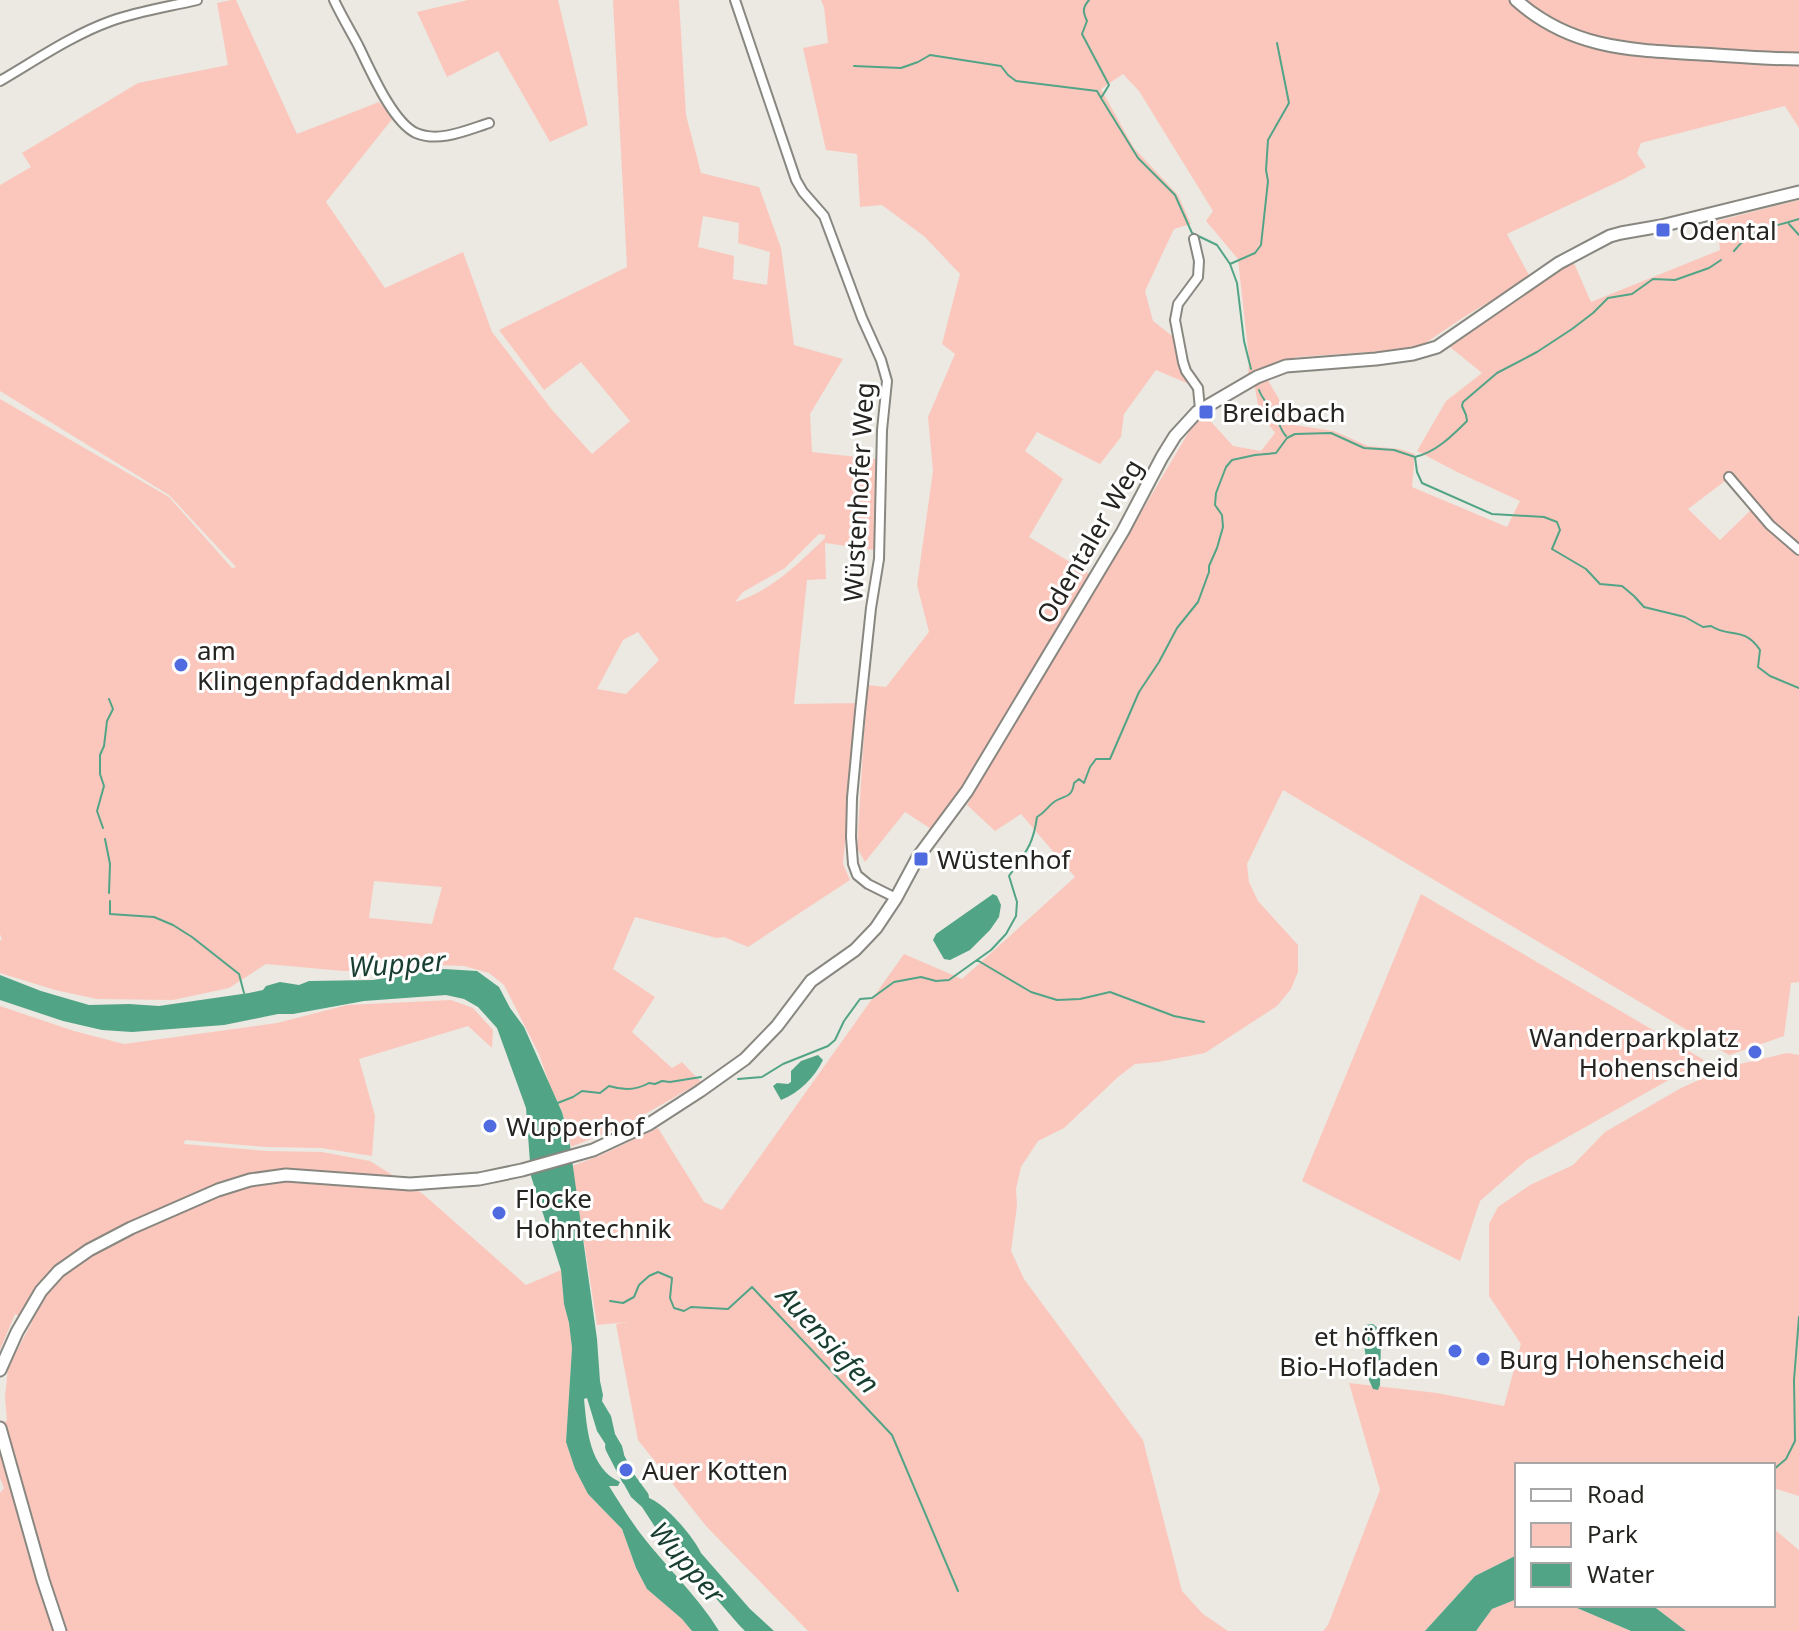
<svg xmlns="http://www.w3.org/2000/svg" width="1799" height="1631" viewBox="0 0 1799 1631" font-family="'Noto Sans',sans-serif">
<rect width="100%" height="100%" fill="#ebe9e1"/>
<path fill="#fbc7bd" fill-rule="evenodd" d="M231,0H236L297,134L379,102L393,118L326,202L385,288L463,252L492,332L553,411L592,454L630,421L581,362L544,390L499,330L627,267L613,0H679L686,115L701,173L759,187L781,248L794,345L843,359L810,414L812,452L876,459L877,493L874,550L825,543L826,579L807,580L794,704L858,703L843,864L850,880L748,947L724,937L717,938L635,917L613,969L655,997L632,1032L672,1068L682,1062L701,1082L626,1125L571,1147L562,1111L550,1086L539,1054L504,985L489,973L464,966L436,965L411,972L343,971L266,964L229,988L173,1000L97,999L55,990L0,973V940H2L0,934V399L169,497L232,568L236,567L169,495L0,391V185L31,167L22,153L138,83L228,65L217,3ZM703,216L739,223L738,243L770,252L767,285L733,279L734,256L698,247ZM819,534L825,535V538C799,563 770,592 735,602L743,592L785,568ZM638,632L659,660L626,694L597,689L623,640ZM374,881L442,887L432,924L369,918Z
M468,0H558L588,125L550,142L498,51L447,77L417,12Z
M821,0H1799V128L1785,106L1641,143L1637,153L1646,167L1622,180L1507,234L1530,277L1464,317L1421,346L1385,351L1297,357L1282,360L1248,376L1249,359L1238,259L1206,221L1213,211L1139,91L1123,74L1101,89L1134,148L1178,195L1191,224L1174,229L1145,291L1153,321L1180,342L1194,383L1189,384L1156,370L1124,414L1121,437L1100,464L1037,432L1025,451L1063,479L1029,537L1091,575L956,795L931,829L905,812L865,862L857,848L867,685L886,687L929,632L917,585L933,471L928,417L955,354L942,344L960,274L925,237L882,205L860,207L857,154L826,150L803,48L828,43L824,7Z
M1799,200V982L1791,983L1784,1036L1729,1055L1283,790L1247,864L1249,882L1258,901L1298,945V972L1291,989L1277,1006L1205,1053L1158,1062L1135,1064L1118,1077L1064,1128L1038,1141L1021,1167L1016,1189L1017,1206L1011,1251L1024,1279L1143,1440L1182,1591L1203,1614L1228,1631H808L706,1526L638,1440L616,1324L628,1322L597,1325L572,1166L599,1156L658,1128L704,1202L722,1210L904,954L962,979L1075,877L1021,814L995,831L967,805L1190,430L1205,415L1233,446L1261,451L1275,433L1259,411L1254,382L1266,377L1294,425L1334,431L1368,446L1400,449L1415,454L1412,487L1507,527L1520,501L1457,472L1417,451L1446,401L1482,373L1450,347L1573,261L1591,302L1720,250L1717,221ZM1729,478L1754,507L1720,540L1688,509Z
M1421,894L1704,1060L1527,1160L1480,1201L1460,1261L1302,1181Z
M451,1000L473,1008L493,1030L492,1048L468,1026L359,1059L375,1116L372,1156L321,1148L266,1147L185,1140L184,1144L267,1151L322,1152L370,1161L423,1194L526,1285L561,1270L564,1304L569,1323L572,1348L566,1442L575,1469L588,1494L622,1529L636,1568L647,1589L682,1619L692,1631H0V1493L4,1488L0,1478V1422L7,1421L5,1397L8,1367L32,1322L15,1314L0,1350V1006L74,1031L124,1044L277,1023L347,1005Z
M1787,1053L1799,1055V1496L1773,1488V1465H1517V1555L1475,1576L1425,1631H1323L1328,1625L1380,1490L1349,1383L1437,1393L1504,1406L1521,1344L1489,1296V1224L1498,1207L1530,1185L1573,1165L1605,1132L1681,1088L1731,1066Z
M1773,1528L1799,1550V1631H1686L1652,1605H1773Z
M1517,1599V1605H1570L1631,1631H1476L1492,1609Z"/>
<path fill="#52a486" d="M993,894L997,896L1001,905L999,917L990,930L970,950L950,960L944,959L933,940L936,934Z
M444,969L477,971L499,987L510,1008L524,1027L562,1112L569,1138L597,1339L600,1381L603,1395L602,1401L611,1416L615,1434L622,1446L624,1454L622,1461L617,1462L597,1431L587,1398L584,1399C587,1429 589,1468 620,1482L618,1486H609C619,1502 629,1518 640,1533C666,1567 697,1595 719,1631H692L682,1619L647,1589L636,1568L622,1529L588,1494L575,1469L566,1442L572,1348L569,1323L564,1304L561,1270L531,1176L526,1108L497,1028L478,1007L464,999L446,995L364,1001L293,1014H278L224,1025L132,1032L102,1030L63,1021L0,1000V975L41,991L89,1005L129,1004L159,1006L249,993L263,990L266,986L280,982L299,985L309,981L373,980Z
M818,1055L823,1060C815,1077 799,1093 781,1100L773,1086L777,1083L788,1084L791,1082V1071L801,1061Z
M1373,1324L1381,1331V1337L1380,1385L1378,1390L1373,1389L1369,1380L1362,1330L1365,1325Z
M633,1481L643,1496C662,1499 693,1536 701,1553L750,1609L774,1631H745L739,1625L657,1530L642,1507L631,1497L625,1486Z
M1517,1555V1599L1492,1609L1476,1631H1425L1475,1576Z
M1570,1605H1652L1686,1631H1631Z"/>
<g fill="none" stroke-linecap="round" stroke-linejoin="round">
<path stroke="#52a486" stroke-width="2" d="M1089,0C1082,8 1083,12 1087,21L1082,34L1109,85L1101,98L1138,158L1175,195L1192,233L1217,245L1230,264L1237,283L1244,341L1251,369
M854,66L901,68L918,62L930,55L1001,66L1008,75L1016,81L1097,91L1101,98
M1789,224L1799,235
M1734,251C1755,225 1770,229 1799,219
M1230,264L1255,253L1261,245L1268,181L1266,170L1268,140L1289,103L1277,43
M1259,390C1262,399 1269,405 1274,413C1280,421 1278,427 1286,436
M1415,457C1436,452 1452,436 1467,421L1466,415L1462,406L1463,402L1497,373L1537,352L1572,329L1593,313L1608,298L1632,294L1653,279L1675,280L1709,268L1721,260
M103,828L97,811L104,786L100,774V755L104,746L107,721L113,709L109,699
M105,839L110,864L109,893
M110,901V914L154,917L173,925L192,937L239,974L244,993
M977,960L1031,992L1057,1000L1080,999L1110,992L1174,1016L1204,1022
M738,1079L762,1077L783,1064L828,1046L835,1040L844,1021L860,999L872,998L894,982L921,977L936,981L949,980L991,950L1006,934L1016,916L1017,902L1009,876C1025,853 1033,846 1037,817C1046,812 1048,806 1054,802C1064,795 1072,799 1074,783L1079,779L1084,783L1090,767L1096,759H1110L1139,692L1159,662L1177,628L1198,602L1209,572V566L1217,548L1223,527L1222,515L1215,505L1216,493L1226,467L1232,460L1255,455L1276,453L1287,438L1295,434L1331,433L1364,448L1394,450L1415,457L1417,472L1422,483L1492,514L1544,517L1557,522L1560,530L1552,549L1586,569L1600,584L1622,586L1634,596L1644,607L1685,617L1703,627L1711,626C1729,638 1744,626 1760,650L1758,667L1770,676L1799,688
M555,1104L573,1097L582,1091L600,1093L609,1086C622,1090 637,1090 649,1083L655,1084L662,1081L670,1082L701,1077
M610,1301L623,1303L634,1297L639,1285L649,1276L658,1272L672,1278L670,1298L674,1308L684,1311L691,1307L728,1309L752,1287L892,1435L958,1591
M1773,1470L1786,1459L1795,1441L1794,1380L1799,1317"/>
<path stroke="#52a486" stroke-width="14" d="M612,1447L628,1478L642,1497"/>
<defs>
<path id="minor" d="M334,0C341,15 350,30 358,45C369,67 392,122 416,133C439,143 467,130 489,123
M735,0L796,180L803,192L824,216L862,318L881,360L887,381L882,430L879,559L871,608L860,712L852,798L851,837L853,864L857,875L868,884L896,898
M0,81C36,60 72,35 111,21C139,11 168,7 197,0
M1194,239L1199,261L1198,277L1178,304L1175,320L1183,362L1186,371L1198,388L1200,409
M1729,477L1770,525L1799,550"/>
<path id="major" d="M1516,0C1571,49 1631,50 1701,54C1733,56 1766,59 1799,59
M0,1370L17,1332L41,1291L59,1271L89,1250L131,1228L218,1190L250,1180L286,1175L410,1184L479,1179L522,1170L593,1150L649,1124L700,1091L745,1059L777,1026L811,981L855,950L876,928L896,898L918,857L967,791L1123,531L1162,457L1175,436L1197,412L1257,377L1286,366L1376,359L1413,354L1437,347L1559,263L1610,236L1621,233L1661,226L1799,192
M0,1428L43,1580L60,1631"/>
</defs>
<use href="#minor" stroke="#888780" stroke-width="12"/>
<use href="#major" stroke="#888780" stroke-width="15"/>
<use href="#minor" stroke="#fff" stroke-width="8"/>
<use href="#major" stroke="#fff" stroke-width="11"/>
</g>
<g fill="#506be0" stroke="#fff" stroke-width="3">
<rect x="1655" y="222" width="16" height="16" rx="4"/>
<rect x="1198" y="404" width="16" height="16" rx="4"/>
<circle cx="181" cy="665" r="8"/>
<rect x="913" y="851" width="16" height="16" rx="4"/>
<circle cx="1755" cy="1052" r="8"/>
<circle cx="490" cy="1126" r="8"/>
<circle cx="499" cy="1213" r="8"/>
<circle cx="1455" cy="1351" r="8"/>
<circle cx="1483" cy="1359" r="8"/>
<circle cx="626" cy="1470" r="8"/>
</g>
<g text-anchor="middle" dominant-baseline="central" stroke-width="6" stroke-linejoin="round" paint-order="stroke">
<g font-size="26" fill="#252421" stroke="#fff" text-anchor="start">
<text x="1679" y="230">Odental</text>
<text x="1222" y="412">Breidbach</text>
<text x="197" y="650">am<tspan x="197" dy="30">Klingenpfaddenkmal</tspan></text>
<text x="937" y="859">Wüstenhof</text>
<text x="1739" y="1037" text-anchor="end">Wanderparkplatz<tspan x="1739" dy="30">Hohenscheid</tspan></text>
<text x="506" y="1126">Wupperhof</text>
<text x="515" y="1198">Flocke<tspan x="515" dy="30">Hohntechnik</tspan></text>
<text x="1439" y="1336" text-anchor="end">et höffken<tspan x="1439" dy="30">Bio-Hofladen</tspan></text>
<text x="1499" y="1359">Burg Hohenscheid</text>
<text x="642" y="1470">Auer Kotten</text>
</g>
<g font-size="26" fill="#252421" stroke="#fff">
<text transform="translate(858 492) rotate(-87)">Wüstenhofer Weg</text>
<text transform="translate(1089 541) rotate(-60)">Odentaler Weg</text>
</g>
<g font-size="28" font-style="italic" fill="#183e30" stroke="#fff">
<text transform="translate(397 963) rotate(-4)">Wupper</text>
<text transform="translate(829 1339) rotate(47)">Auensiefen</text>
<text transform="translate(688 1562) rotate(49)">Wupper</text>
</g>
</g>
<rect x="1515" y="1463" width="260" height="144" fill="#ffffff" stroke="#a8a7a6" stroke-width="2"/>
<rect x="1531" y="1489" width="40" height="12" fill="#ffffff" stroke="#a8a7a6" stroke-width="2"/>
<text x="1587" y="1503" font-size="24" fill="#252421">Road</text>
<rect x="1531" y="1523" width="40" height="24" fill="#fbc7bd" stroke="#a8a7a6" stroke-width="2"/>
<text x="1587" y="1543" font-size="24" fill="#252421">Park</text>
<rect x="1531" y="1563" width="40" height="24" fill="#52a486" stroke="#a8a7a6" stroke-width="2"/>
<text x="1587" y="1583" font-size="24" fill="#252421">Water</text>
</svg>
